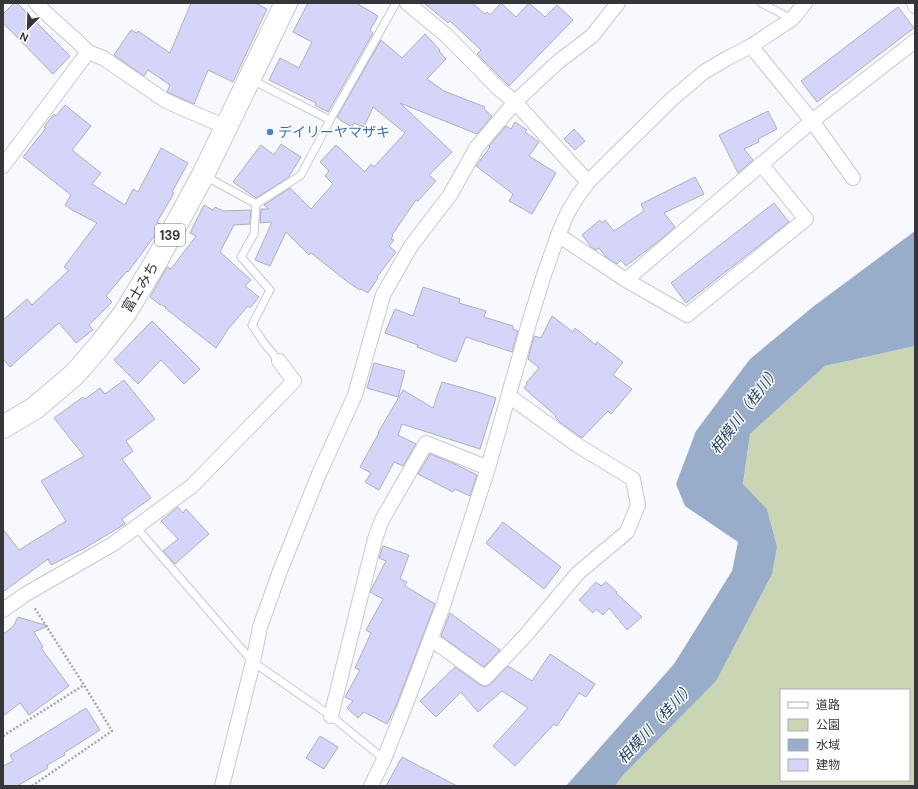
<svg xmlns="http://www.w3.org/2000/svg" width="918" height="789" viewBox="0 0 918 789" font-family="'DM Sans','Noto Sans JP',sans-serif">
<rect width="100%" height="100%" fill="#f8f8ff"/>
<path fill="#cad5b4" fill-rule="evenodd" d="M915,346V786H615L625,773L777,546L767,509L743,485L750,434L825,366ZM781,690H909V780H781Z"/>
<path fill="#97adca" d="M915,231V346L825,366L750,434L743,484L767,509L777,546L772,574L716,681L625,773L615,786H566L674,664L732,571L738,542L685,506L676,484L696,431L750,359L814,306Z"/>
<path fill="#d5d5f9" stroke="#afafba" d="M14,3H17L70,56L53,74L3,23V14Z
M191,3H255L267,9L233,82L208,70L194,104L167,92L170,85L148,70L144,76L114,55L131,30L137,33L138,31L170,53Z
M308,3H356L378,16L370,30L373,33L328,112L315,105L316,103L269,80L280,58L299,68L312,42L293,32Z
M424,3H472L485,14L487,12L490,15L501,3L516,17L529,3L545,17L557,5L573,20L509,86L477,54L481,50L450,21L448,23Z
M898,7L914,28L817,102L801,81Z
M425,34L440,50L439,51L446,59L427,79L444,91L485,107L484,109L492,116L477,134L400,103L452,152L429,175L436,181L418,201L416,200L392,235L393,236L391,239L394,240L389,246L396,252L377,277L378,278L368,293L361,289L360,290L349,283L311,253L309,255L286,232L270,266L255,260L272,222L260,223L261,209H269L264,205L290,188L311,209L333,184L325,176L329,171L320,162L336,145L365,172L371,164L374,167L405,133L373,107L364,127L354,123L352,127L340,120V119L337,117L381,40L402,58Z
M65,105L91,126L72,150L101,173L92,184L125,205L133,189L138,192L161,148L188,163L172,192L174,193L157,222L160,224L156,234L128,272L127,271L106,296L112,302L89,325L93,330L76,343L59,323L10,367L3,359V320L27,299L32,305L69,270L64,267L97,223L72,210L65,205L71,195L23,157L46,128L44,127L54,114L56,116Z
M768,111L777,129L758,139L759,142L744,149L753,160L738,173L719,135Z
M515,122L527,130L525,132L539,142L529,156L556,173L532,214L509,201L513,194L476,166L490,147L489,146L506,126L511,129Z
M574,129L585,141L575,150L564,139Z
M281,144L301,157L288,178L256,198L233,182L261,145L274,155Z
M695,177L704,194L664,213L675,227L660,240L626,266L621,260L617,264L606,257L599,248L596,250L592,248L582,235L600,220L602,223L605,220L614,231L644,211L641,204Z
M774,203L789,222L686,303L671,283Z
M204,205L213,210L215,207L223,211L251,210L250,224L234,225L220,252L251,280L245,286L259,297L250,308L248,306L229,328L216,348L165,308L166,307L159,304L150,297L167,267L171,269L196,236L190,233Z
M423,287L460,299L459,303L486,311L484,317L513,326V329L518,331L512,352L466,337L456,362L417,347L418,345L385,333L395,309L413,316Z
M552,316L573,332L575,328L596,345L597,342L623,362L613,375L632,389L611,414L608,411L582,438L561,423L555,417L556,416L524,388L527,384L526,383L539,368L528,359L534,336L541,338Z
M152,321L200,369L184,384L161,360L138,384L114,360Z
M374,363L405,371L398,397L367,388Z
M124,380L155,419L126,441L133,451L122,459L151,498L122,519L125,524L85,548L51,565L48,559L3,592V529L19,550L66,521L41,481L84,456L54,418L83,397L85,399L100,388L105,394Z
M442,382L484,394L496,398L480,449L402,424L398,435L416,444L403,466L394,462L379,490L365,482L371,473L360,467L379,433H378L403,390L433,408Z
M430,454L455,464L477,475L470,496L455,489L453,492L418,474Z
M178,507L183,513L186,509L209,534L175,564L163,551L178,539L161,521Z
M503,522L561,567L544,589L486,543Z
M383,546L409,555L400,579L407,582L405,586L435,604L396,706L387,724L364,712L358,718L347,708L353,701L345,697L360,670L355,668L371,633L366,630L383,599L370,592L386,561L379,558Z
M596,582L601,586L606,582L617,592L616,593L642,617L627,630L609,608L603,615L596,609L593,613L579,600Z
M450,613L500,650L484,667L441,636Z
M18,617L48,626L34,632L43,647L41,648L69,686L29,715L20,703L3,716V634L13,627Z
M550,654L595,684L586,697L579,693L557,726L554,724L515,766L493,746L528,708L502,691L478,712L461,692L436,717L420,701L455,667L480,685L483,686H487L491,684L508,666L532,681Z
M86,708L100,730L64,753L65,755L47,765L48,768L17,786H3V766L13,761L10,755Z
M320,736L338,747L324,769L306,758Z
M402,757L457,786H386Z"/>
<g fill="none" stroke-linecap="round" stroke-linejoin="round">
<defs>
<path id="service" d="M761,3L792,19
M252,80L330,120
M205,176L256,204
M279,361L264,343L252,325L270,290L241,257L254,234L256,204L301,175L330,120L396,3
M136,527L253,662L331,716L384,759"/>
<path id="minor" d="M36,3L49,16L76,40L88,52L103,58L166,101L226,127
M407,3L446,35L498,88L515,102L588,182
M914,3L915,6
M751,46L812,121L853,178
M3,166L88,52
M558,235L626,280L812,121L915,41
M626,280L687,315L806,219L761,164
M3,610L26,594L113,544L192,486L294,381L279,361
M431,639L485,678L525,636L578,573L627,532L638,505L633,479L577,445L509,396
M331,716L375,539L382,520L426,443L488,468
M222,786L253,662L260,627L280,571L319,474L355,395L383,295L411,246L450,195L477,147L515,102L559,61L592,36L618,3
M371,786L384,759L407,701L443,606L488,468L529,323L543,278L558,235L567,214L577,197L588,182L672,99L704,72L726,59L751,46L792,19L805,3"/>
<path id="trunk" d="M3,427L35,408L75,374L100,345L125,313L158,258L203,175L286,3"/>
</defs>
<use href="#service" stroke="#c8c8d3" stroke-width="9"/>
<use href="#minor" stroke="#c8c8d3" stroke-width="16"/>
<use href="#trunk" stroke="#c8c8d3" stroke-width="24"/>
<path stroke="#a7a7ad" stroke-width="2.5" stroke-dasharray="2 2" stroke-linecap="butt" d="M3,736L84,685
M32,786L112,731L84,685L34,607"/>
<use href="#service" stroke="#fff" stroke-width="7"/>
<use href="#minor" stroke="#fff" stroke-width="14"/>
<use href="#trunk" stroke="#fff" stroke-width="22"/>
</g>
<circle fill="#3f7fe0" stroke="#fff" stroke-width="1.5" cx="270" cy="132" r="4"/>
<g text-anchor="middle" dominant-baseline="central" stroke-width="3" stroke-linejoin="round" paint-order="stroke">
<rect fill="#fff" stroke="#727275" stroke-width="1" x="155" y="224" width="30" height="22" rx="3"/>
<g font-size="13" font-weight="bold" fill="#35353a">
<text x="170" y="235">139</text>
</g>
<g font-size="14" fill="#366cbe" stroke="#fff" text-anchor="start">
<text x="278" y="132">デイリーヤマザキ</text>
</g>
<g font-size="14" fill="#35353a" stroke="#fff">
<text transform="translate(140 287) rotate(-59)">富士みち</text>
</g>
<g font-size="15" font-style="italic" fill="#24446c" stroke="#fff">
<text transform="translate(745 410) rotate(-53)">相模川（桂川）</text>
<text transform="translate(656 723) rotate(-47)">相模川（桂川）</text>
</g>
</g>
<rect width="918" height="789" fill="none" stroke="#35353a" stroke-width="8"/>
<rect x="780" y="689" width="130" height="92" fill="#ffffff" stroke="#aeaeb0"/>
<rect x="788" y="702" width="20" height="6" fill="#ffffff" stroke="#aeaeb0"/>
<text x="816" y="709" font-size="12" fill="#35353a">道路</text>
<rect x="788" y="719" width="20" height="12" fill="#cad5b4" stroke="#aeaeb0"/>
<text x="816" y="729" font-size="12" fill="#35353a">公園</text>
<rect x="788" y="739" width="20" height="12" fill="#97adca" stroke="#aeaeb0"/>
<text x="816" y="749" font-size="12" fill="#35353a">水域</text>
<rect x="788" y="759" width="20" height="12" fill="#d5d5f9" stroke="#aeaeb0"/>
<text x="816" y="769" font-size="12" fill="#35353a">建物</text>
<g transform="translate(28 28) rotate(203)" stroke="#ffffff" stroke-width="3" paint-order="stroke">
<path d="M0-3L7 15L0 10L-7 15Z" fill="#35353a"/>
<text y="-6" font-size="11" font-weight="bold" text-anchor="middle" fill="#35353a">N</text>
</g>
</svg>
